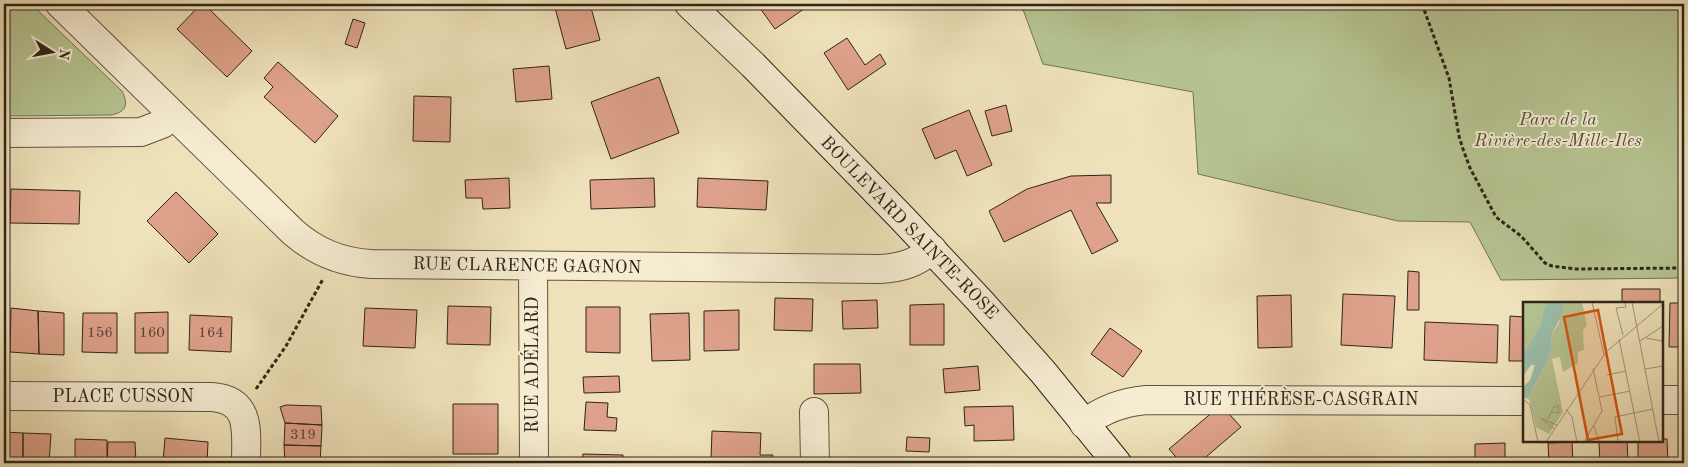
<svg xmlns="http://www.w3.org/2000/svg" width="1688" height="467" viewBox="0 0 1688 467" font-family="'Old Standard TT',serif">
<rect width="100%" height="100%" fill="#efe2ba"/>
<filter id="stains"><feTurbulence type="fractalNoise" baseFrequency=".004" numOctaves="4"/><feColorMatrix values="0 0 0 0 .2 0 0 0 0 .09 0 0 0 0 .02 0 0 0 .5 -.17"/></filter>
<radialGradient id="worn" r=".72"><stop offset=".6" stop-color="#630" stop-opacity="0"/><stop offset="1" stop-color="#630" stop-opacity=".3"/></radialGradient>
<path fill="#b6c492" stroke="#727456" d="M4,4H31L122,91C129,105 126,112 111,115L4,116Z
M1021,4H1684V278L1501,280L1470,222L1398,221L1198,174L1193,92L1043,64Z"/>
<path fill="#dea28a" stroke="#2e241a" d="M201,4H204L252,51L227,77L177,29Z
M554,4H590L600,40L566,49Z
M757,4H811L775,29Z
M353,19L365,23L357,48L345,44Z
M847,38L865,65L880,54L886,64L848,90L824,53Z
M278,62L338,116L315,143L264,97L273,87L264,78Z
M549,66L552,99L516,102L513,69Z
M659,77L679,133L611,159L591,102Z
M414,96L451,97L450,142L413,141Z
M1006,105L1012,131L992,136L985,111Z
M969,110L992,165L967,176L956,150L935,159L922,129Z
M1111,175V203H1096L1118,241L1092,254L1071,210L1004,242L989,211L1027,189L1071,176Z
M509,178L510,208L483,209L482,198H466L465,180Z
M654,178L655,207L591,209L590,180Z
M698,178L768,181L766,210L697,207Z
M11,189L80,191L79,224L10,223Z
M176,192L218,234L189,263L147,221Z
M1408,271L1419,272V310H1407Z
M1622,289H1660V303H1622Z
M1343,294L1395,296L1392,348L1341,345Z
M1291,295L1292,347L1258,348L1257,296Z
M775,298L813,299L812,331L774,330Z
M877,300L878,328L843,329L842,301Z
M1670,303H1684V347H1669Z
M944,304V345H910V305Z
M448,306L491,307L490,345L447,344Z
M586,307H620V353L586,352Z
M11,308L38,311L39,354L10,352Z
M365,308L417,310L415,348L363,346Z
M739,310V350L704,351V311Z
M38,311L64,313V355L39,354Z
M168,312V353H135V313Z
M83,313H117V353L82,352Z
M689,313L690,360L652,361L650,314Z
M190,315L232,317L231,352L189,350Z
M1510,316L1524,317V361H1509Z
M1425,322L1498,325L1497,363L1424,360Z
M1110,328L1142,351L1123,377L1091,354Z
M814,364H860L861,393L814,394Z
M978,366L980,390L945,393L943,369Z
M619,376L620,392L584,393L583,377Z
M586,402L608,403L607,417L617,418L616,431L584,430Z
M453,404H498V454H453Z
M286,405L321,406L322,425L285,423L280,407Z
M1221,405L1241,427L1199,463H1181L1169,449Z
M1013,406L1014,440L974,441V425L965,426L964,407Z
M285,423L322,425L321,446L284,445Z
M712,431L761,433L760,455H773L772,463H726V461L711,460Z
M4,432L23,433V463H4Z
M23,433L51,434L49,463H23Z
M907,437L930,438L929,452L906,451Z
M165,438L208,442L207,463H163Z
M75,439L107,440V463H75Z
M1662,439H1667L1668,463H1638V441H1662Z
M1627,441L1628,463H1600L1599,442Z
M108,442H135L136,463H107Z
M1572,442L1573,463H1549L1548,443Z
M1505,443V463H1475V444Z
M284,445L321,446L320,463H285Z
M583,454L623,455V463H582Z"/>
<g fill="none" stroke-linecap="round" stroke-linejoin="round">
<defs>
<path id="street" d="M60,4L293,232C316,252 340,262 371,264L880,269C901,268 917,263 932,249
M4,133L141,132L162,124L172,115
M533,266L534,463
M4,396L212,397C252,400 246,432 246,463
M1662,400H1684
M814,412L815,463
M1084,424C1103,409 1122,402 1146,400L1524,401"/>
<path id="secondary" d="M689,4L753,65L902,218L980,301L1043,372L1117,463"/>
</defs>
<use href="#street" stroke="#5e5442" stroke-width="30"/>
<use href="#secondary" stroke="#2e241a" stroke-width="30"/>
<path stroke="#2e241a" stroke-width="3" stroke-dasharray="4 2.5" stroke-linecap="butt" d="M1422,4L1449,78L1459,136L1463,149L1470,168L1496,217L1521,236L1545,263L1552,266L1576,269L1684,268
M256,389L286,346L323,279"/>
<use href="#street" stroke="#f5ecd2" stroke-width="28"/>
<use href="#secondary" stroke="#f5ecd2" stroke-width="28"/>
</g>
<g text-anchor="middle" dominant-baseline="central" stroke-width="4" stroke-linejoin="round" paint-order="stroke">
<g font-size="15" fill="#5a4436">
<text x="100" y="333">156</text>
<text x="152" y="333">160</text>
<text x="211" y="333">164</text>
<text x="303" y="435">319</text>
</g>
<g font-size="18" font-style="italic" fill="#504c38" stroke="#f5ecd2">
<text x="1558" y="120">Parc de la<tspan x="1558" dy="21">Rivière-des-Mille-Iles</tspan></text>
</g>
<g font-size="18" fill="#2e241a" stroke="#f5ecd2">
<text transform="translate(909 228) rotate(46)">BOULEVARD SAINTE-ROSE</text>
<text transform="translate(527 266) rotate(1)">RUE CLARENCE GAGNON</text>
<text transform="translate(533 365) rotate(-90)">RUE ADÉLARD</text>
<text x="123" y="397">PLACE CUSSON</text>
<text x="1301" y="400">RUE THÉRÈSE-CASGRAIN</text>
</g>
</g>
<g transform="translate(1523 302)">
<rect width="140" height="140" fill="#efe2ba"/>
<path d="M0,0H23L16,25L0,53ZM41,0H59L64,24L60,28L61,48L55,50V61L40,70L37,55L29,57L40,110L26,132L13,125L6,97L0,96L6,94L25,58L29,46L28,33L36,21Z" fill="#b6c492"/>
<path d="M23,0H41L39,13L28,33L29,46L25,58L6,94L0,96V85L7,78L12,63H8L0,74V53L16,25Z" fill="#9bbfaa"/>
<path fill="none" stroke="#a2967a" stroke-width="1" d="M69,0L81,53M109,0L136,140M100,33L93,6L103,5L102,0M123,36L139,39L140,45M96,37L117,140M117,39L140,24M122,67L140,64M84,73L103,69M77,95L107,89M0,97L7,103L15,140M43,107L49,115L54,140M25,117L30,106L35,103L36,111L29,110M71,124L76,140M31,127L17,116L34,123M23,140L83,50L140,2M61,140L79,109L70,66M95,140L92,115L130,107"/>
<path fill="#d5540d" fill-opacity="0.15" stroke="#d5540d" stroke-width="2.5" d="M75,8L99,132L65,138L41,15Z"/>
<rect width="140" height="140" fill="none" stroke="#2e241a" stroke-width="2.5"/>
</g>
<rect width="1688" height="467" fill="none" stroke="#efe2ba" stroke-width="20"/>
<rect x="5" y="5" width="1678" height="457" fill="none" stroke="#2e241a" stroke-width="2.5"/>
<rect x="10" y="10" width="1668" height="447" fill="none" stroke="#2e241a"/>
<g transform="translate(52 52) rotate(101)" stroke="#f5ecd2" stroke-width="4" paint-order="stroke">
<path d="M0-4L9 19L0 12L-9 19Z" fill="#2e241a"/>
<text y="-8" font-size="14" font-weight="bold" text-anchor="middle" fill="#2e241a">N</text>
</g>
<rect width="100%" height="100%" filter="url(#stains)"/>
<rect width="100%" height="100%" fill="url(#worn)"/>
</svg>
